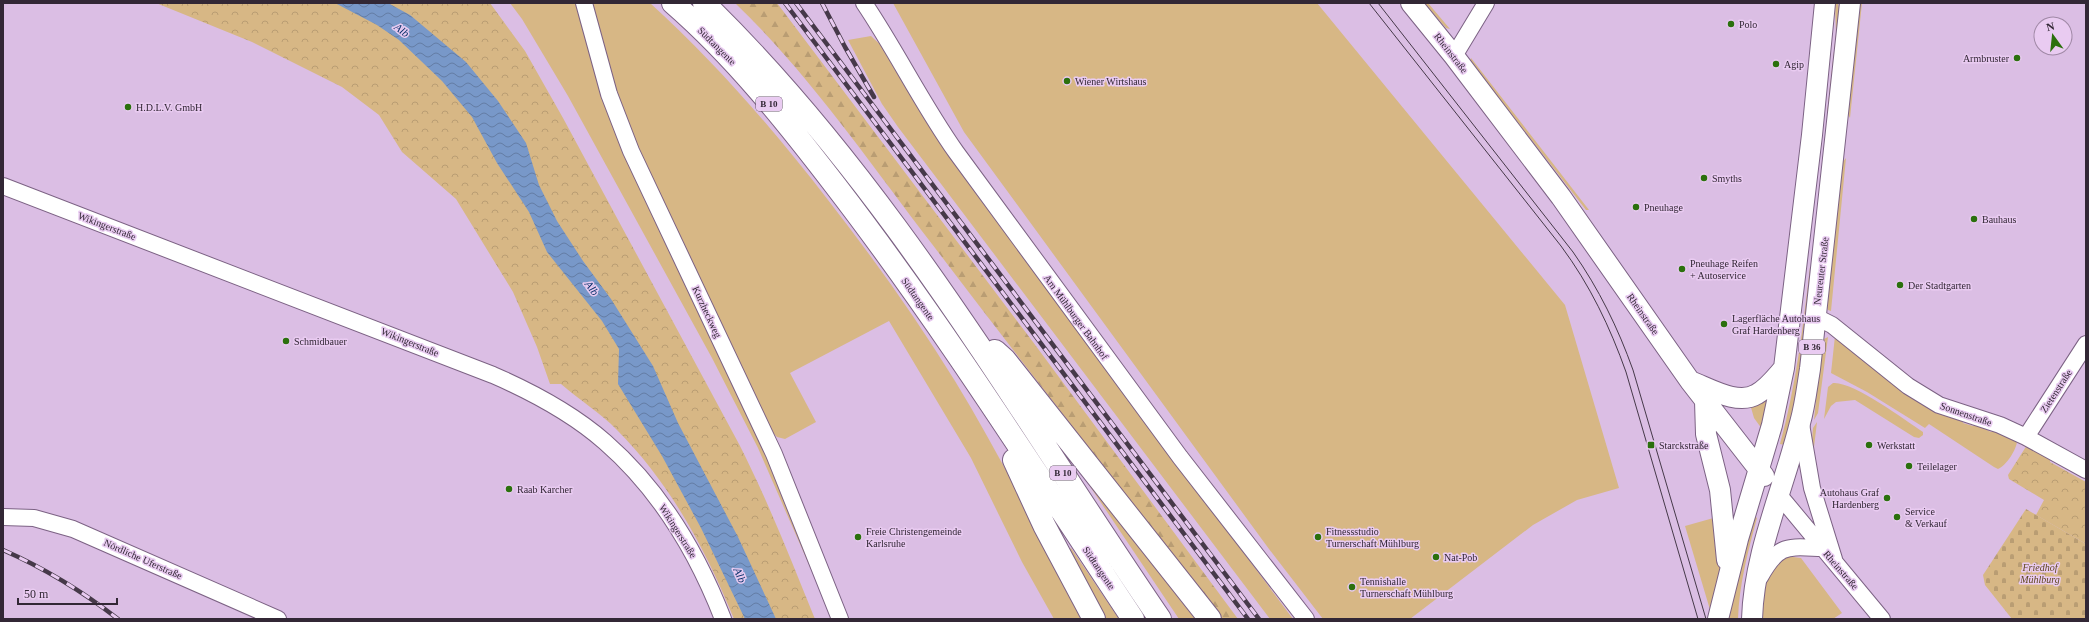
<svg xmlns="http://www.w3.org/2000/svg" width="2089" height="622" viewBox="0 0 2089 622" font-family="'Times New Roman',serif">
<defs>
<pattern id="forest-firs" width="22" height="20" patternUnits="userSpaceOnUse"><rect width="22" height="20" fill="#d7b785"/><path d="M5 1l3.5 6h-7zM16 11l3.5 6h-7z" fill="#b99d73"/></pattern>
<pattern id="cemetery-stones" width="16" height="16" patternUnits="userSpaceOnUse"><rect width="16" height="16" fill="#d7b785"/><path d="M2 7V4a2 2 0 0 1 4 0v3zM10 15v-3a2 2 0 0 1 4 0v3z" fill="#b99d73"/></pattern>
<pattern id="park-crowns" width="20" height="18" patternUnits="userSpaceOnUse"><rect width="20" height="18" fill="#d7b785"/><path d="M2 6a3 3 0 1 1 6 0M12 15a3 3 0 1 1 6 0" fill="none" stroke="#b99d73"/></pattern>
<pattern id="water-waves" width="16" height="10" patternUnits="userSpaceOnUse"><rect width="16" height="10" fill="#7898c9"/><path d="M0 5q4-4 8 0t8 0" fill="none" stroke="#637ca4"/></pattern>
</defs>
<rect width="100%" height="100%" fill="#dbbee4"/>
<path fill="#d7b785" d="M510,3H578L584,31L769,458L820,590L758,448L712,358L568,96L522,19Z
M591,3H650C716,63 774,130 828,200C874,259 916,318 955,381C1002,458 1042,540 1084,619H1054L1022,562L971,458L889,321L790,373L816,422L785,439L777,437L773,433L637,152L615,93Z
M893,3H1317L1565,305L1619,488L1577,500L1533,525L1410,619H1323L1269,549L964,132Z
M1424,3H1428L1450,29L1446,28Z
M1835,3H1838L1840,16L1831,114L1827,113L1836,34Z
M1858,3H1862L1850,118L1847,112Z
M871,36L886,50L933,130L977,195L1293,619H1270L898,127L882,104L848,40Z
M1471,58L1589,210H1586L1470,61Z
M1846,158L1831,311L1828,310L1826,304L1841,164Z
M1810,267L1814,268L1801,374L1785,445L1780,444C1796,386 1803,327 1810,267Z
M1835,336L1962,419L1963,423L1973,426L1976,423L1982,424L1983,428L1991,432L1995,429L2017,441C2017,449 2006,466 1998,469L1994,467L1929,424L1925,428L1867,392L1831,373Z
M1828,337L1818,413L1814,420L1822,340Z
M1833,383C1853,381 1905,420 1923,432V435L1919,438L1914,437L1855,400L1836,402L1831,406L1824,419L1828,387Z
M1771,393L1762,429L1754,418L1750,404Z
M1817,422L1814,447L1811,454L1813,428Z
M1083,476L1203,619H1179Z
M1752,514L1757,518C1748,551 1739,585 1738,619H1725Z
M1717,517L1721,565L1711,613L1685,526Z
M1071,548L1119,619H1104L1068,550Z
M1785,556L1801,558L1842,613L1833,619H1759L1766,577Z"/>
<path fill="url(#forest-firs)" d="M735,3H777L1033,342L1238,619H1223C1125,495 1028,370 932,244C869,162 810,75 735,3Z"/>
<path fill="url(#cemetery-stones)" d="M2026,509L2086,544V619H2012L1985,585L1983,575Z"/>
<path fill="url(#park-crowns)" d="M156,3H490L525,51L563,118L739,444C768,501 791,560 815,619H734C706,550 670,483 617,430C601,413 579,400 561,384H550L537,347L513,292L456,199L402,152L379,115L342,87L252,42Z
M2027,445L2050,458V462L2086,482V544L2036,515L2044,500L2009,479L2008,475Z"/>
<path fill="url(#water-waves)" d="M335,3H388L410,15L466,62L498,101L526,143L539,185L557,221L583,261L611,299L653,366L678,423L738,537L776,619H745L701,528L662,456L618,384L619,349L602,321L547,252L529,212L497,163L472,117L442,81L399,40L377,25Z"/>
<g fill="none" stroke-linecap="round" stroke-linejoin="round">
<defs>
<path id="minor" d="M584,3L609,94L631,151L774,454L840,619
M864,3C897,52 922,104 956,152L1180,457L1306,619
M1454,56L1486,3
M3,186L493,375C532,392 572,413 605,442C659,489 697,552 723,619
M1816,317L1832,325L1908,386L1939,405L2000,425L2026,437L2086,470
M1801,424L1812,488L1834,559
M2026,437L2086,344
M1779,495L1882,619
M3,517L34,518L73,529L278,619
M1760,577C1779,543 1787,547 1822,548"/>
<path id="major" d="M1411,3L1454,56L1561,197L1690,381L1764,476
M1690,381C1709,388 1738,406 1757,394C1768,388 1776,377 1784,368
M1705,401L1706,434L1720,490L1727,560
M1718,619L1738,539L1772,425L1784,368L1812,135L1825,3
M1752,619C1754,552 1784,488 1800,423C1805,406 1807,387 1810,369L1850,3"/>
<path id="highway" d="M673,3C734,56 786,121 835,185C942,324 1036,473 1133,619
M704,3C888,182 1016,408 1160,619
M995,351L1005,360L1210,619
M1014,460L1044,525L1094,619"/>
</defs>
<use href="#minor" stroke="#7c6284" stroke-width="18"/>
<use href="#major" stroke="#7c6284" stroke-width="22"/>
<use href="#highway" stroke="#7c6284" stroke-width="24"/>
<use href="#minor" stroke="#fff" stroke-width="16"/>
<use href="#major" stroke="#fff" stroke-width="20"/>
<use href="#highway" stroke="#fff" stroke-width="22"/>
<path stroke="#463949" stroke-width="1" d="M1369,3L1561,246C1590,285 1610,327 1626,372L1698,619
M1378,3L1573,252C1599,289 1618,328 1633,370L1706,619"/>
<defs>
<path id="rail" d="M785,3L1248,619
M796,3L1259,619
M822,3L845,47L874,97
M3,550C44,568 82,591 118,619"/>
</defs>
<use href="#rail" stroke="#463949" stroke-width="4.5"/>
<use href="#rail" stroke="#e9cbf1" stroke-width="3" stroke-dasharray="9" stroke-linecap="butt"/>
</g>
<g fill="#2b700d" stroke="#e9cbf1" stroke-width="1.5">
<circle cx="1731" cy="24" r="4"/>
<circle cx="2017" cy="58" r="4"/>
<circle cx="1776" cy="64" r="4"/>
<circle cx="1067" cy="81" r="4"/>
<circle cx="128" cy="107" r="4"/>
<circle cx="1704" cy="178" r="4"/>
<circle cx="1636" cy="207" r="4"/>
<circle cx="1974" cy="219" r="4"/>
<circle cx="1682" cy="269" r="4"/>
<circle cx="1900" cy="285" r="4"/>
<circle cx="1724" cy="324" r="4"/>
<circle cx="286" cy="341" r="4"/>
<rect x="1647" y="441" width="8" height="8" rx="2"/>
<circle cx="1869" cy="445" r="4"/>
<circle cx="1909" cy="466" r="4"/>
<circle cx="509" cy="489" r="4"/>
<circle cx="1887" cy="498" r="4"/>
<circle cx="1897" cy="517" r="4"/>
<circle cx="858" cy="537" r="4"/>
<circle cx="1318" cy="537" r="4"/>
<circle cx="1436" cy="557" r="4"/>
<circle cx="1352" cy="587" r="4"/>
</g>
<g text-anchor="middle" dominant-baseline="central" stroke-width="3" stroke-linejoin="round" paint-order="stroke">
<g fill="#e9cbf1" stroke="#69586d" stroke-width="1">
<rect x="756" y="97" width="26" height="14" rx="3"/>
<rect x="1799" y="340" width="26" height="14" rx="3"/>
<rect x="1050" y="466" width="26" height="14" rx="3"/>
</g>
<g font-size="9" font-weight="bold" fill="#322735">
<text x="769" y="104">B 10</text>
<text x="1812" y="347">B 36</text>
<text x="1063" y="473">B 10</text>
</g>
<g font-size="10" fill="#322735" stroke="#e9cbf1" text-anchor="start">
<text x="1739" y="24">Polo</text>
<text x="2009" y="58" text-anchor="end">Armbruster</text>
<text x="1784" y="64">Agip</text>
<text x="1075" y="81">Wiener Wirtshaus</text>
<text x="136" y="107">H.D.L.V. GmbH</text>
<text x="1712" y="178">Smyths</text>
<text x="1644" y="207">Pneuhage</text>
<text x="1982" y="219">Bauhaus</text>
<text x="1690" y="263">Pneuhage Reifen<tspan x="1690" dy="12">+ Autoservice</tspan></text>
<text x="1908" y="285">Der Stadtgarten</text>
<text x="1732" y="318">Lagerfläche Autohaus<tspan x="1732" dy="12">Graf Hardenberg</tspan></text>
<text x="294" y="341">Schmidbauer</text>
<text x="1659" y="445">Starckstraße</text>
<text x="1877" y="445">Werkstatt</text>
<text x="1917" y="466">Teilelager</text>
<text x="517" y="489">Raab Karcher</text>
<text x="1879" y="492" text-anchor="end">Autohaus Graf<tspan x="1879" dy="12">Hardenberg</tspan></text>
<text x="1905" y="511">Service<tspan x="1905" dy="12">&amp; Verkauf</tspan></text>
<text x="866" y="531">Freie Christengemeinde<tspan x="866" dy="12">Karlsruhe</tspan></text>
<text x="1326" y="531">Fitnessstudio<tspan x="1326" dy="12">Turnerschaft Mühlburg</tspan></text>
<text x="1444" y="557">Nat-Pob</text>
<text x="1360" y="581">Tennishalle<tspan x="1360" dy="12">Turnerschaft Mühlburg</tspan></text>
</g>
<g font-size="10" fill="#322735" stroke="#e9cbf1">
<text transform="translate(717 46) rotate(45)">Südtangente</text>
<text transform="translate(1451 53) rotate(52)">Rheinstraße</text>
<text transform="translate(107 226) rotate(21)">Wikingerstraße</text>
<text transform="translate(1821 271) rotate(-83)">Neureuter Straße</text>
<text transform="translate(918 299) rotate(55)">Südtangente</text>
<text transform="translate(707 312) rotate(65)">Kurzheckweg</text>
<text transform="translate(1643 314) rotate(55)">Rheinstraße</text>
<text transform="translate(1076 317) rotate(54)">Am Mühlburger Bahnhof</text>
<text transform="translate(410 342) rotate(22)">Wikingerstraße</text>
<text transform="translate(2056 391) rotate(-57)">Zietenstraße</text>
<text transform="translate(1966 414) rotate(19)">Sonnenstraße</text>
<text transform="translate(678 531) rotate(58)">Wikingerstraße</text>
<text transform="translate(143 559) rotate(24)">Nördliche Uferstraße</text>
<text transform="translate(1099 568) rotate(56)">Südtangente</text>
<text transform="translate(1841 570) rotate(49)">Rheinstraße</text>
</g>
<g font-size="10" font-style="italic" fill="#5f471d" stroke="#e9cbf1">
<text x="2040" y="567">Friedhof<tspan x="2040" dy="12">Mühlburg</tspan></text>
</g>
<g font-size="11" font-style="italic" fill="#08316c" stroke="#e9cbf1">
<text transform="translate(402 30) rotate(37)">Alb</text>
<text transform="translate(592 288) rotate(53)">Alb</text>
<text transform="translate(740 575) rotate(65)">Alb</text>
</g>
</g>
<rect width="2089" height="622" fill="none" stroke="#322735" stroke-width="8"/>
<g transform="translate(2053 36) rotate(345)"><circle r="19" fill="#e9cbf1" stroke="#a089a6"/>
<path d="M0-3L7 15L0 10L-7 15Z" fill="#2b700d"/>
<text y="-6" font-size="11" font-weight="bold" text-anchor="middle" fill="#322735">N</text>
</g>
<path d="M18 598v6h99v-6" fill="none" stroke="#322735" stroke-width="2"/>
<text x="24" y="598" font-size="12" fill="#322735" stroke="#e9cbf1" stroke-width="3" paint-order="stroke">50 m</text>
</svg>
